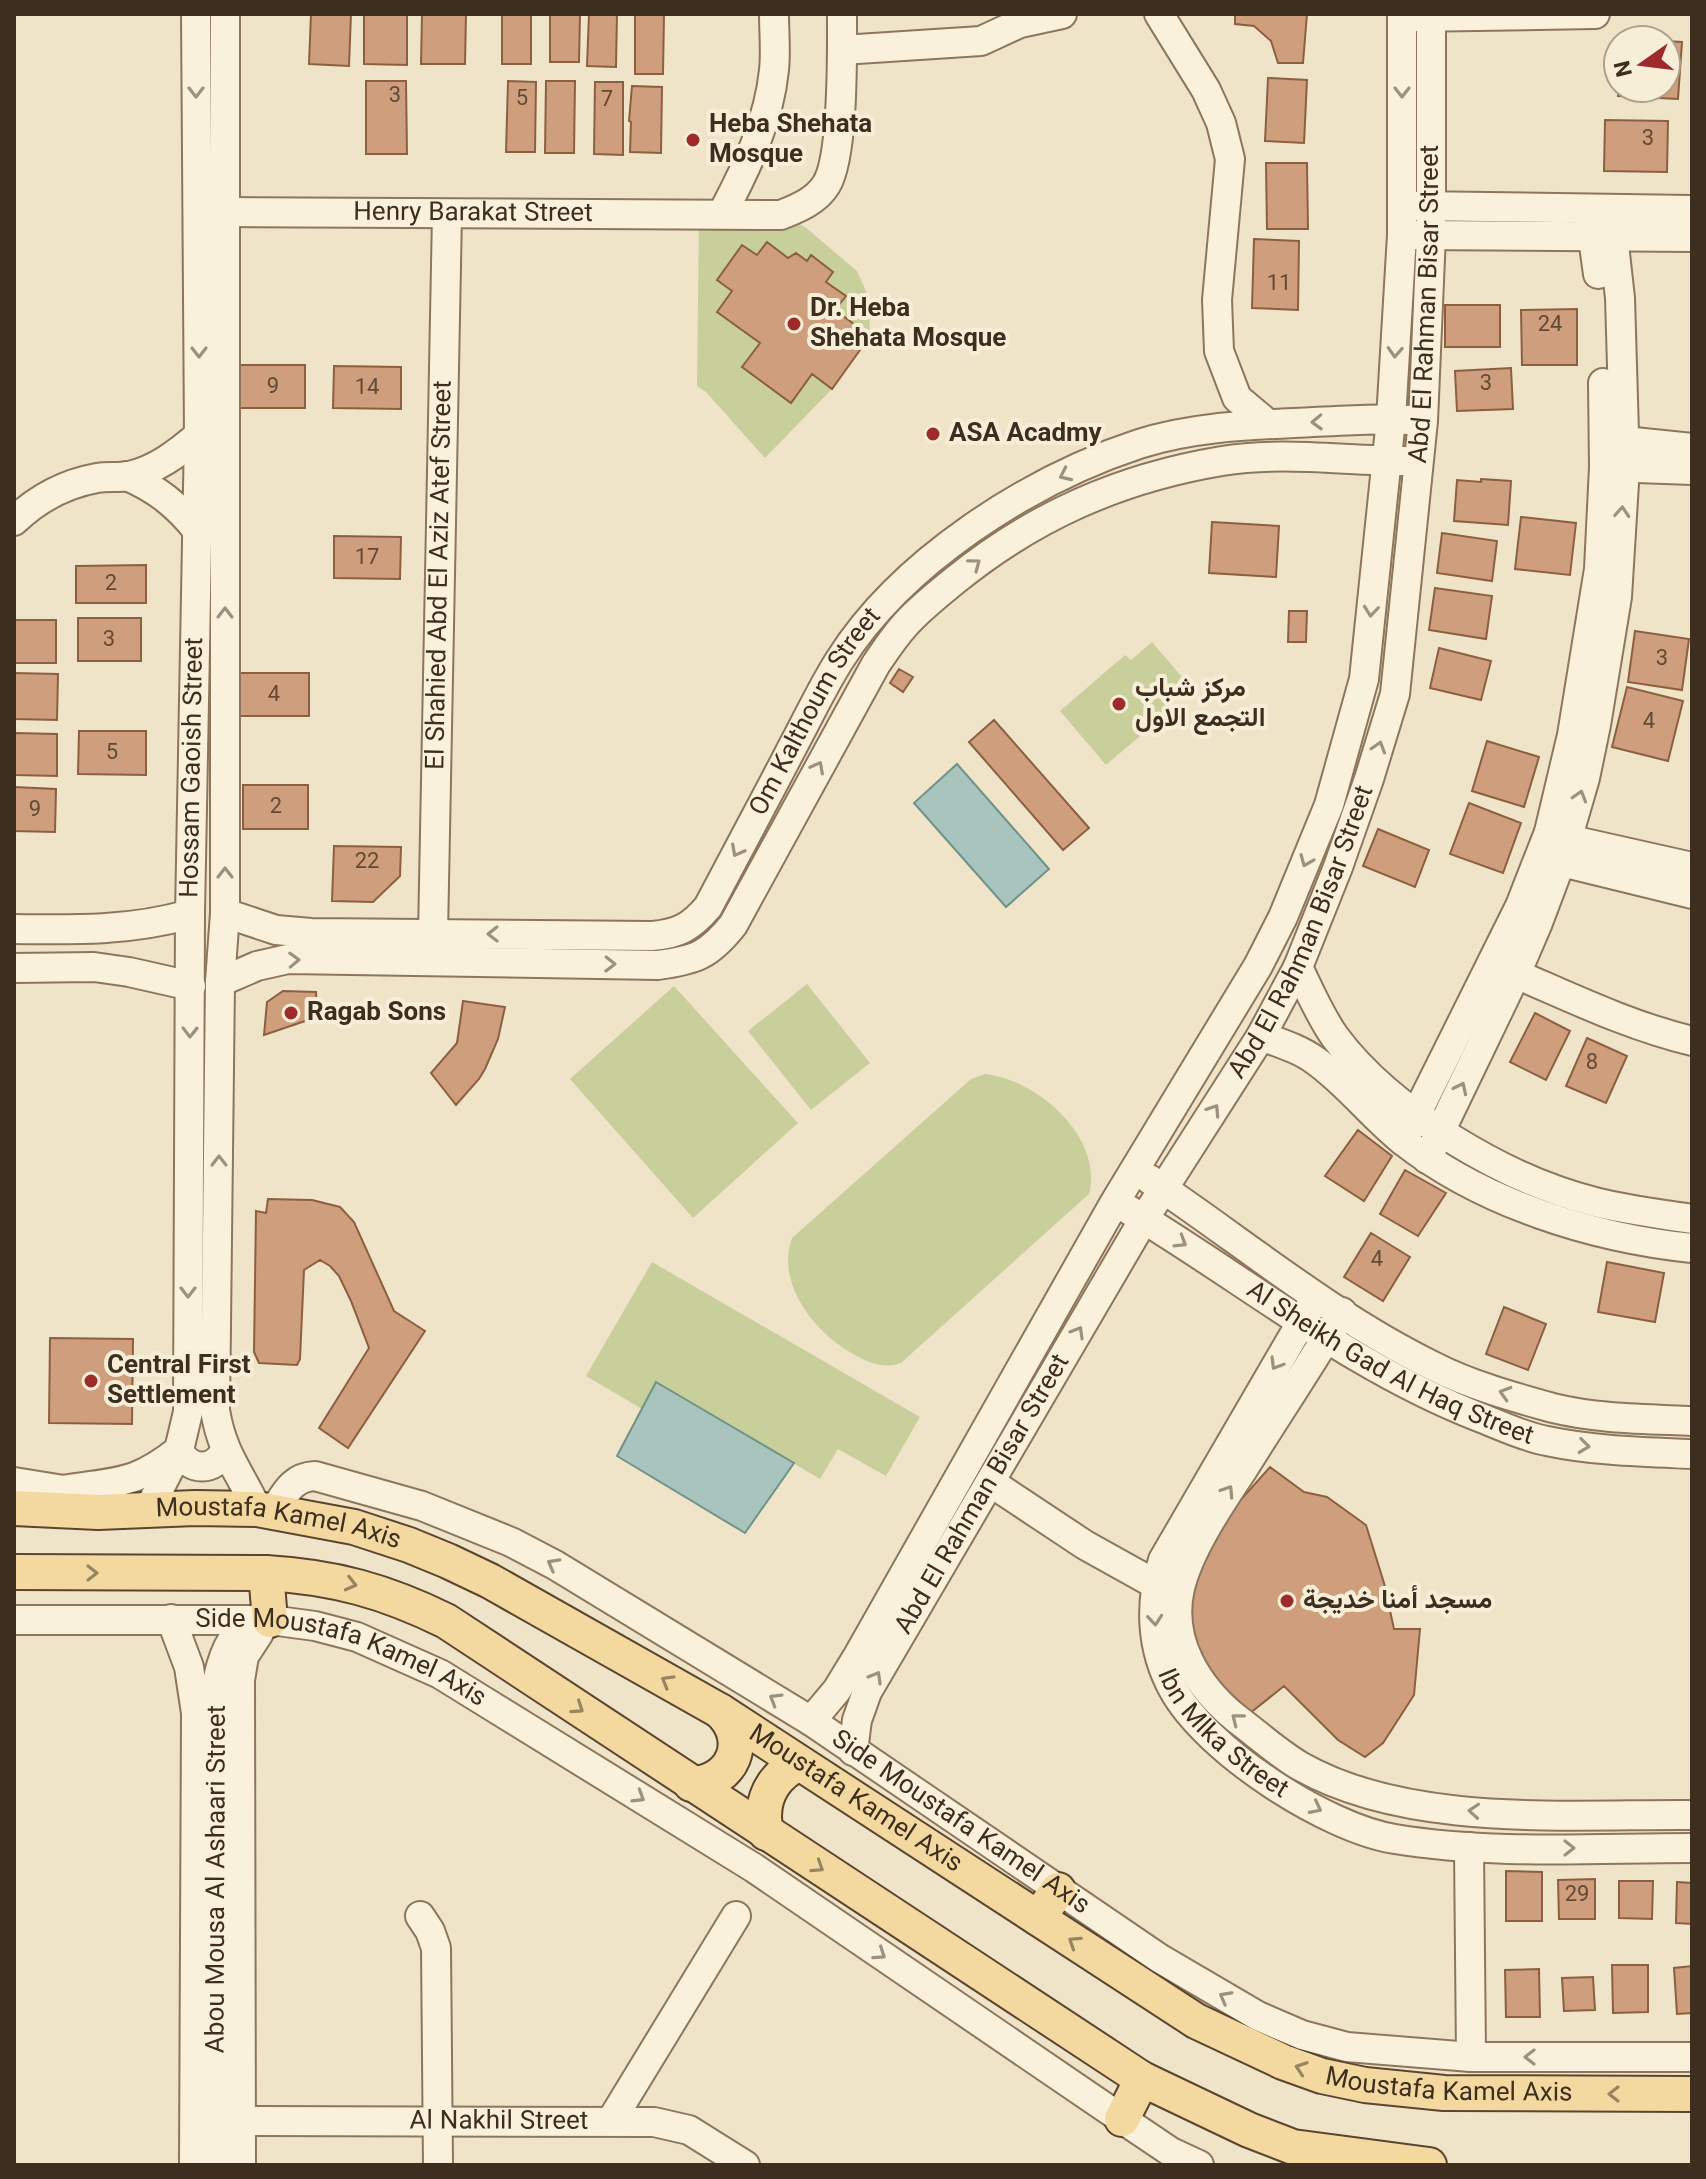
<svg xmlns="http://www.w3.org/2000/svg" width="1706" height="2179" viewBox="0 0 1706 2179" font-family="Georgia,Vazirmatn,serif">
<rect width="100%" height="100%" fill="#f0e4c8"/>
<path fill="#c9cf9b" d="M699,214L781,215L805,227L857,271L869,298L870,336L832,389L765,458L706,392L697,386Z
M1152,642L1188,684L1167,701L1173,708L1106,765L1060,711L1125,655L1131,660Z
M807,984L870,1063L811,1110L748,1031Z
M674,986L798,1123L693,1218L570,1079Z
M985,1074C1036,1079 1104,1137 1089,1194L901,1363C882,1370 865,1361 848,1351C812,1329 776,1282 792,1238L971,1079Z
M652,1262L920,1417L886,1476L838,1449L820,1479L657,1382L642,1409L586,1376Z"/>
<path fill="#a9c4bc" stroke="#6f938a" stroke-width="2" d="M957,764L1049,869L1006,907L914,803Z
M656,1382L794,1463L745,1533L617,1456Z"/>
<path fill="#cf9f7d" stroke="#8d5f41" stroke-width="2" d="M311,14H351L349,66L309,64Z
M364,14H407V65L364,64Z
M422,14H466L465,64H421Z
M502,14H531V64H502Z
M550,14H580L579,62H550Z
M589,14H617L616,67L587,66Z
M635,14H664L663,74H635Z
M1235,14H1307L1303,63H1278L1271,41L1254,26L1235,24Z
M1666,41L1682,42L1678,99L1618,96L1619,88H1666Z
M1268,78L1307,80L1304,143L1265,141Z
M366,81H406L407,154H366Z
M508,81L536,82L535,152H506Z
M546,81H575L574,153H545Z
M595,82H623V155L594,154Z
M632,86L662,87L661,153L630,152L631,122L629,121Z
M1605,120L1668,121L1667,172L1604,171Z
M1266,163H1307L1308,229H1267Z
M1254,239L1299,241L1298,310L1252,308Z
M767,242L788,258L796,253L807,261L811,255L833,272L826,282L846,296L835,310L870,336L832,389L812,374L791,403L742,367L760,343L717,312L732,291L717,280L742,245L757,255Z
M1445,305H1500V347H1445Z
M1577,309V365H1522L1521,310Z
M240,365H305V408H240Z
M334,366L401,367V409L333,408Z
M1511,368L1513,409L1457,411L1455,371Z
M1481,479L1511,481L1508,525L1454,521L1457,480L1481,482Z
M1521,517L1576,523L1570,575L1515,569Z
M1212,522L1279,526L1276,577L1209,573Z
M1442,533L1497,541L1492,581L1437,573Z
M334,536L401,537L400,579L334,578Z
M146,565V603H76V566Z
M1435,588L1492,596L1486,639L1429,630Z
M1289,611H1307L1306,642H1288Z
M78,618H141V661H78Z
M14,620H56V663H14Z
M1635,631L1689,639L1682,690L1628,682Z
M1439,648L1491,661L1481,700L1430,688Z
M899,669L913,677L903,692L890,683Z
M14,673L58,674L57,720L14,719Z
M239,673H309V716H239Z
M1627,687L1683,701L1668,761L1612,747Z
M994,720L1089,828L1063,850L969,742Z
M79,731H146V775L78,774Z
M14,733L57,734V776L14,775Z
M1487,741L1539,757L1524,807L1472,791Z
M243,785H308V829H243Z
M14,787L56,789L55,832L14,831Z
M1469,803L1521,823L1503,873L1450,854Z
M1378,829L1429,850L1415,887L1363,866Z
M334,846L401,847L400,876L373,902L332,901Z
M283,991L316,992L317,1017L264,1035L267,1002Z
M463,1001L505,1007L498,1039L485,1069L479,1079L456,1105L431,1073L457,1043Z
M1535,1013L1570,1031L1546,1080L1510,1062Z
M1587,1038L1627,1056L1606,1103L1566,1086Z
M1358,1130L1392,1156L1364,1201L1325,1176Z
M1405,1170L1446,1193L1418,1236L1380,1214Z
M268,1199L312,1200L340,1207L354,1222L394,1311L425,1331L348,1448L319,1428L369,1348L351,1301L339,1276L330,1266L320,1260L304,1270L300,1359L297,1365L259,1363L254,1352L256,1211L266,1213Z
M1371,1233L1410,1257L1383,1301L1344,1277Z
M1607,1262L1664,1273L1655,1322L1598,1312Z
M1504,1307L1546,1324L1528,1370L1486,1354Z
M50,1338L133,1339L132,1424L49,1423Z
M1270,1467L1304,1492L1327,1497L1366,1525L1384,1583L1394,1629H1420L1414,1695L1383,1743L1365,1757L1338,1740L1284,1686L1249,1714L1220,1687L1194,1647L1184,1616L1208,1547L1229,1513Z
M1506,1871L1542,1872V1921H1506Z
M1595,1879V1919H1559L1558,1880Z
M1619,1881H1653L1652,1919L1619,1918Z
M1677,1882L1692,1883V1924L1676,1923Z
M1612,1965H1648V2012L1613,2013Z
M1692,1966V2013L1677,2014L1674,1968Z
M1539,1969L1540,2017H1506L1505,1970Z
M1593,1977L1595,2010L1564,2011L1562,1978Z"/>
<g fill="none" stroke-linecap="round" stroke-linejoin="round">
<defs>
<g id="minor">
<path d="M225,14V913L220,982L215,1410C222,1453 239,1471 257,1509"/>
<path d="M1159,14L1206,90L1221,123L1230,159L1217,300L1219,351L1237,398L1268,424"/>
<path d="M1412,17L1595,14"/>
<path d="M842,50L981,41L1020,23L1062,14"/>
<path d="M1413,206L1692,210"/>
<path d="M1589,209L1598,274"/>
<path id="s1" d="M225,212L781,215C798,208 816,201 826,185C844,157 842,51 842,14"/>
<path d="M722,214C746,169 769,121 774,70C776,52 774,32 774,14"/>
<path d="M1415,235L1692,237"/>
<path d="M1605,439L1692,448"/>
<path d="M1609,467L1692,470"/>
<path d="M127,476C157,489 177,505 197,530"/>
<path d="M14,521C38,498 64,484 97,478C107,476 118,478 129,476C156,470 178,453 199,435"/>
<path d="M1549,832L1567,839L1692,867"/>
<path d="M1545,858L1692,894"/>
<path id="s2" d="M225,913L276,930L311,933L652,936C678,934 691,927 708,907C736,854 765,800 793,746C808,718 822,688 839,661C901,562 1029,480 1139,444C1195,426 1255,425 1313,422C1345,421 1377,418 1410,420"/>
<path d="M14,929C74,930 132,931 190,914"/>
<path id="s3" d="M433,935L447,214"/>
<path d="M1298,967C1309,990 1320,1016 1335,1037C1390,1111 1506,1180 1595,1202C1627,1210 1660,1214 1692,1219"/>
<path d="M14,968L94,967L129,972L191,986"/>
<path d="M1516,974C1574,999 1630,1026 1692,1041"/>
<path d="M220,982L257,966L288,959L658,965C696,960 709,955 733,925L876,664C885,651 894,637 905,625C919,609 937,595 954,581C1034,516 1120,478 1222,461C1282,451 1345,461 1405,461"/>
<path d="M1261,1036C1280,1043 1300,1049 1316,1061C1348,1084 1372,1116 1402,1140C1481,1203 1593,1238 1692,1248"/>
<path d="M1403,1141L1520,906L1549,832L1572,735L1599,569L1604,467L1603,383"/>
<path d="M1427,1159L1516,974L1537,925L1560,864L1585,778L1596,725L1617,597L1625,467L1620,298L1610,209"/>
<path d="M1149,1179C1243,1242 1331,1316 1433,1366C1470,1385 1513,1397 1553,1408C1597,1419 1647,1419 1692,1421"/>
<path id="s4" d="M1129,1210C1247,1281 1355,1370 1484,1419C1504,1427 1525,1437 1547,1441C1594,1451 1644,1452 1692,1454"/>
<path id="s5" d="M1316,1297L1163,1560C1149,1603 1151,1649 1173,1689C1207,1751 1326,1828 1395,1839C1492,1855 1594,1848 1692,1848"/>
<path d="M1342,1312C1310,1366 1275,1418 1242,1471C1220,1504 1189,1550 1180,1588C1168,1640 1197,1687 1237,1719C1257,1734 1278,1753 1300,1766C1409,1828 1569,1814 1692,1815"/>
<path d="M14,1482L70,1491L78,1497"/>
<path d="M990,1482L1085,1545L1155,1584"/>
<path d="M63,1490C116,1481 134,1486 179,1450C189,1472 215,1472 225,1450"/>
<path id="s6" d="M148,1511L179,1450L188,1412L190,914L199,435L196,14"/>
<path id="s7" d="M274,1511C285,1494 292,1477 315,1476L422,1506L511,1542L555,1565L811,1721L1159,1958L1258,2016L1302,2035L1347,2047L1471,2057H1692"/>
<path d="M171,1619L189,1667L196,1713L194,2165"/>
<path id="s8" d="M14,1620H270L315,1626L357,1637L440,1674L754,1868L1122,2119L1171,2152L1199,2165"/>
<path d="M811,1721L837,1690L859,1654L1115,1202L1258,966L1283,917L1329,805L1364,679L1391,419L1402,235V14"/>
<path id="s9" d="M853,1751L857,1720L867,1692L1144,1219L1261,1036L1298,967L1338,867L1369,779L1395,694L1423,421L1431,235V14"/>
<path d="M1469,1847L1471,2057"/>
<path d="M420,1916L430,1931L436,1948L438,2165"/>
<path id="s10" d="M241,2121L654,2122L689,2130L745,2165"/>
<path d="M611,2121L736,1916"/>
<path id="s11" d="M216,2165L218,1678C224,1651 234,1624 265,1620"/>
<path d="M241,2165L240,1680L244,1656L259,1633"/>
</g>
<g id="major">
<path id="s12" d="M14,1508L98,1512L195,1508L257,1509L354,1527L409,1545L448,1561L490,1581L720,1711L1196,2021L1283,2062L1322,2076L1365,2085L1444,2093L1692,2094"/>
<path d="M14,1572L266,1573C334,1577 385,1591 446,1621L1142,2079L1249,2130L1293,2147L1429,2165"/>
<path d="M266,1573L270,1620"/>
<path d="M691,1784C733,1783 751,1740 720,1711"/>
<path d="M766,1833C759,1802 771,1777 799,1763"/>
<path d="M1038,1918L1058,1890"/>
<path d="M1122,2119L1142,2079"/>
</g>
</defs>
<use href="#minor" stroke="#8d765c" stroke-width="32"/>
<use href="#major" stroke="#5b4430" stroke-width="38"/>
<use href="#minor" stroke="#faf1dc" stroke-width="28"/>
<use href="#major" stroke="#f3d9a0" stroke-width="34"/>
</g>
<defs><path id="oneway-chevron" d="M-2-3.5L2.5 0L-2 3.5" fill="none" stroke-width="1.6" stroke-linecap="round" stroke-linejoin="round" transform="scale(2)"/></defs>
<g stroke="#9c907e">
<use href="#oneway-chevron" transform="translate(196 92) rotate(90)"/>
<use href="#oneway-chevron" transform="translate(1402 92) rotate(90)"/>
<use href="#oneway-chevron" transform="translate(199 352) rotate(90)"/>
<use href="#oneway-chevron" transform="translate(1395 352) rotate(93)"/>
<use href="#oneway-chevron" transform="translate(1317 422) rotate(178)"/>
<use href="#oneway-chevron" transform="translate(1065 475) rotate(155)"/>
<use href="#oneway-chevron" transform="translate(1622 512) rotate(-86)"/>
<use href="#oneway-chevron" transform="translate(975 564) rotate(-37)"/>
<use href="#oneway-chevron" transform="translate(1371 611) rotate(96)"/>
<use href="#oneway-chevron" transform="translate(225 613) rotate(-90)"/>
<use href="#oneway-chevron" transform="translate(1379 747) rotate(-73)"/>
<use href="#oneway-chevron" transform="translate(818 767) rotate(-62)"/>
<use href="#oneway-chevron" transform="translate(1580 796) rotate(-73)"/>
<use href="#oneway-chevron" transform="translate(737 851) rotate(118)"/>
<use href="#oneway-chevron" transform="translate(1306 861) rotate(112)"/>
<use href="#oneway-chevron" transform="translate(225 873) rotate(-90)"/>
<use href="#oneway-chevron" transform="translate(493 934) rotate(179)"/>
<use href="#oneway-chevron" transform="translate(294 960) rotate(-2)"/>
<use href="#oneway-chevron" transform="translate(610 964) rotate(1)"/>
<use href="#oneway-chevron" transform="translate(190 1032) rotate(91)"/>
<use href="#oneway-chevron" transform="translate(1461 1088) rotate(-64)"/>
<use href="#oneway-chevron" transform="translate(1214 1110) rotate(-57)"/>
<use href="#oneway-chevron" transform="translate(219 1161) rotate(-90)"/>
<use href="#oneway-chevron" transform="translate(1181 1242) rotate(32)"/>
<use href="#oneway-chevron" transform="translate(188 1292) rotate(90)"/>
<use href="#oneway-chevron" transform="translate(1078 1332) rotate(-60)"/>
<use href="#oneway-chevron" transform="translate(1276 1364) rotate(121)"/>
<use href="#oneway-chevron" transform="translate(1505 1393) rotate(-163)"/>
<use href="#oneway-chevron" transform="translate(1584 1446) rotate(7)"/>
<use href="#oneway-chevron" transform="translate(1228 1491) rotate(-57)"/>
<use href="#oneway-chevron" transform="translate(553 1564) rotate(-151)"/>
<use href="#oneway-chevron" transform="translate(1155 1620) rotate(85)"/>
<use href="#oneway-chevron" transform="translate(876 1677) rotate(-60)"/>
<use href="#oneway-chevron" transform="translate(775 1699) rotate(-149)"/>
<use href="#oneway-chevron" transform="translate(1237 1719) rotate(-142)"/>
<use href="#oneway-chevron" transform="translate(639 1797) rotate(32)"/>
<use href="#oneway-chevron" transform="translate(1316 1808) rotate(27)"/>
<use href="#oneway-chevron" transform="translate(1474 1811) rotate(-176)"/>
<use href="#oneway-chevron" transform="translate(1569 1848)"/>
<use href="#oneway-chevron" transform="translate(880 1954) rotate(34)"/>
<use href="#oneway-chevron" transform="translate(1225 1997) rotate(-151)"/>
<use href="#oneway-chevron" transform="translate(1530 2057) rotate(-180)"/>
</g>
<g stroke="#988460">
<use href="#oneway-chevron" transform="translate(92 1573)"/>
<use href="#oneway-chevron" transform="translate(351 1584) rotate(14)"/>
<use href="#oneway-chevron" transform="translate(667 1681) rotate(-150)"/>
<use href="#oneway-chevron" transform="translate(578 1708) rotate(34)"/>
<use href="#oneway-chevron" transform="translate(818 1867) rotate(33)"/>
<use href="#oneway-chevron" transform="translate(1074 1942) rotate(-147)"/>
<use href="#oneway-chevron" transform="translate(1301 2068) rotate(-161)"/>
<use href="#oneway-chevron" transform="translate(1614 2094) rotate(-180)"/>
</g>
<g fill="#9e2a2b" stroke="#f7eed8" stroke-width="3">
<circle cx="693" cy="140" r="8"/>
<circle cx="794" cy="324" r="8"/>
<circle cx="933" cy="434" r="8"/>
<circle cx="1119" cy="704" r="8"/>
<circle cx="291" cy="1013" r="8"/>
<circle cx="91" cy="1381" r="8"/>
<circle cx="1287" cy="1601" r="8"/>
</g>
<g text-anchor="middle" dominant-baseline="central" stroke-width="8" stroke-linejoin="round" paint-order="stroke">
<g font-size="22" fill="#624a37">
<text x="395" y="96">3</text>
<text x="522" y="99">5</text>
<text x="607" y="100">7</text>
<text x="1648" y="139">3</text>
<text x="1279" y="284">11</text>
<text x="1550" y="325">24</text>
<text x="1486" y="384">3</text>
<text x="273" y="387">9</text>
<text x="367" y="388">14</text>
<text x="367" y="558">17</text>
<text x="111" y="584">2</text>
<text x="109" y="640">3</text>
<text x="1662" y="659">3</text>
<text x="274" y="695">4</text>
<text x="1649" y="722">4</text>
<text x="112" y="753">5</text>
<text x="276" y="807">2</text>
<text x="35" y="810">9</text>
<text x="367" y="862">22</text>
<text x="1592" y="1063">8</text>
<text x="1377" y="1260">4</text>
<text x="1577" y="1895">29</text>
</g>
<g font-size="26" font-weight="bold" fill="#3d2e20" stroke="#f7eed8" text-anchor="start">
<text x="709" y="125">Heba Shehata<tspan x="709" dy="30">Mosque</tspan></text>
<text x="810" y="309">Dr. Heba<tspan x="810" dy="30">Shehata Mosque</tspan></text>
<text x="949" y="434">ASA Acadmy</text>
<text x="1135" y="689">مركز شباب<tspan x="1135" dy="30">التجمع الاول</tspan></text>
<text x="307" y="1013">Ragab Sons</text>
<text x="107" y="1366">Central First<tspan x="107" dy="30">Settlement</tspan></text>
<text x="1303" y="1601">مسجد أمنا خديجة</text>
</g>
<g font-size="26" fill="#3d2e20" stroke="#f7eed8">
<text stroke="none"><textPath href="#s1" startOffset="248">Henry Barakat Street</textPath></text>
<text stroke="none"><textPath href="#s9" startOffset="1586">Abd El Rahman Bisar Street</textPath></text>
<text stroke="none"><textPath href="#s3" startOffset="360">El Shahied Abd El Aziz Atef Street</textPath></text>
<text stroke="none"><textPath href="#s2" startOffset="718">Om Kalthoum Street</textPath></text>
<text stroke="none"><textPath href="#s6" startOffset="752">Hossam Gaoish Street</textPath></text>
<text stroke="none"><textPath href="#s9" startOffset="938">Abd El Rahman Bisar Street</textPath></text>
<text stroke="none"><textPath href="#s4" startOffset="304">Al Sheikh Gad Al Haq Street</textPath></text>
<text stroke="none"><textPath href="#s9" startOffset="290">Abd El Rahman Bisar Street</textPath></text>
<text stroke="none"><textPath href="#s12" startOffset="266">Moustafa Kamel Axis</textPath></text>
<text stroke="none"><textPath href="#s8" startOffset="334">Side Moustafa Kamel Axis</textPath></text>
<text stroke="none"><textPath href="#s5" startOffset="504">Ibn Mlka Street</textPath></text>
<text stroke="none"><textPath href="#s12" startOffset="914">Moustafa Kamel Axis</textPath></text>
<text stroke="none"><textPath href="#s7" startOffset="794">Side Moustafa Kamel Axis</textPath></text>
<text stroke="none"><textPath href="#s11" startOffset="286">Abou Mousa Al Ashaari Street</textPath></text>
<text stroke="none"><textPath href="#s12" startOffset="1586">Moustafa Kamel Axis</textPath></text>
<text stroke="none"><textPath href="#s10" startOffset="258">Al Nakhil Street</textPath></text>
</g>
</g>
<rect width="1706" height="2179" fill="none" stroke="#3d2e20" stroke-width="32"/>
<g transform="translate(1642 64) rotate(256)"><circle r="38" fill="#f7eed8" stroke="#ada18e" stroke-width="2"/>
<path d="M0-6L14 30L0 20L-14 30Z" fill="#9e2a2b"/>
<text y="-12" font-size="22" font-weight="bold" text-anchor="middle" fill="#3d2e20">N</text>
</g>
</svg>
